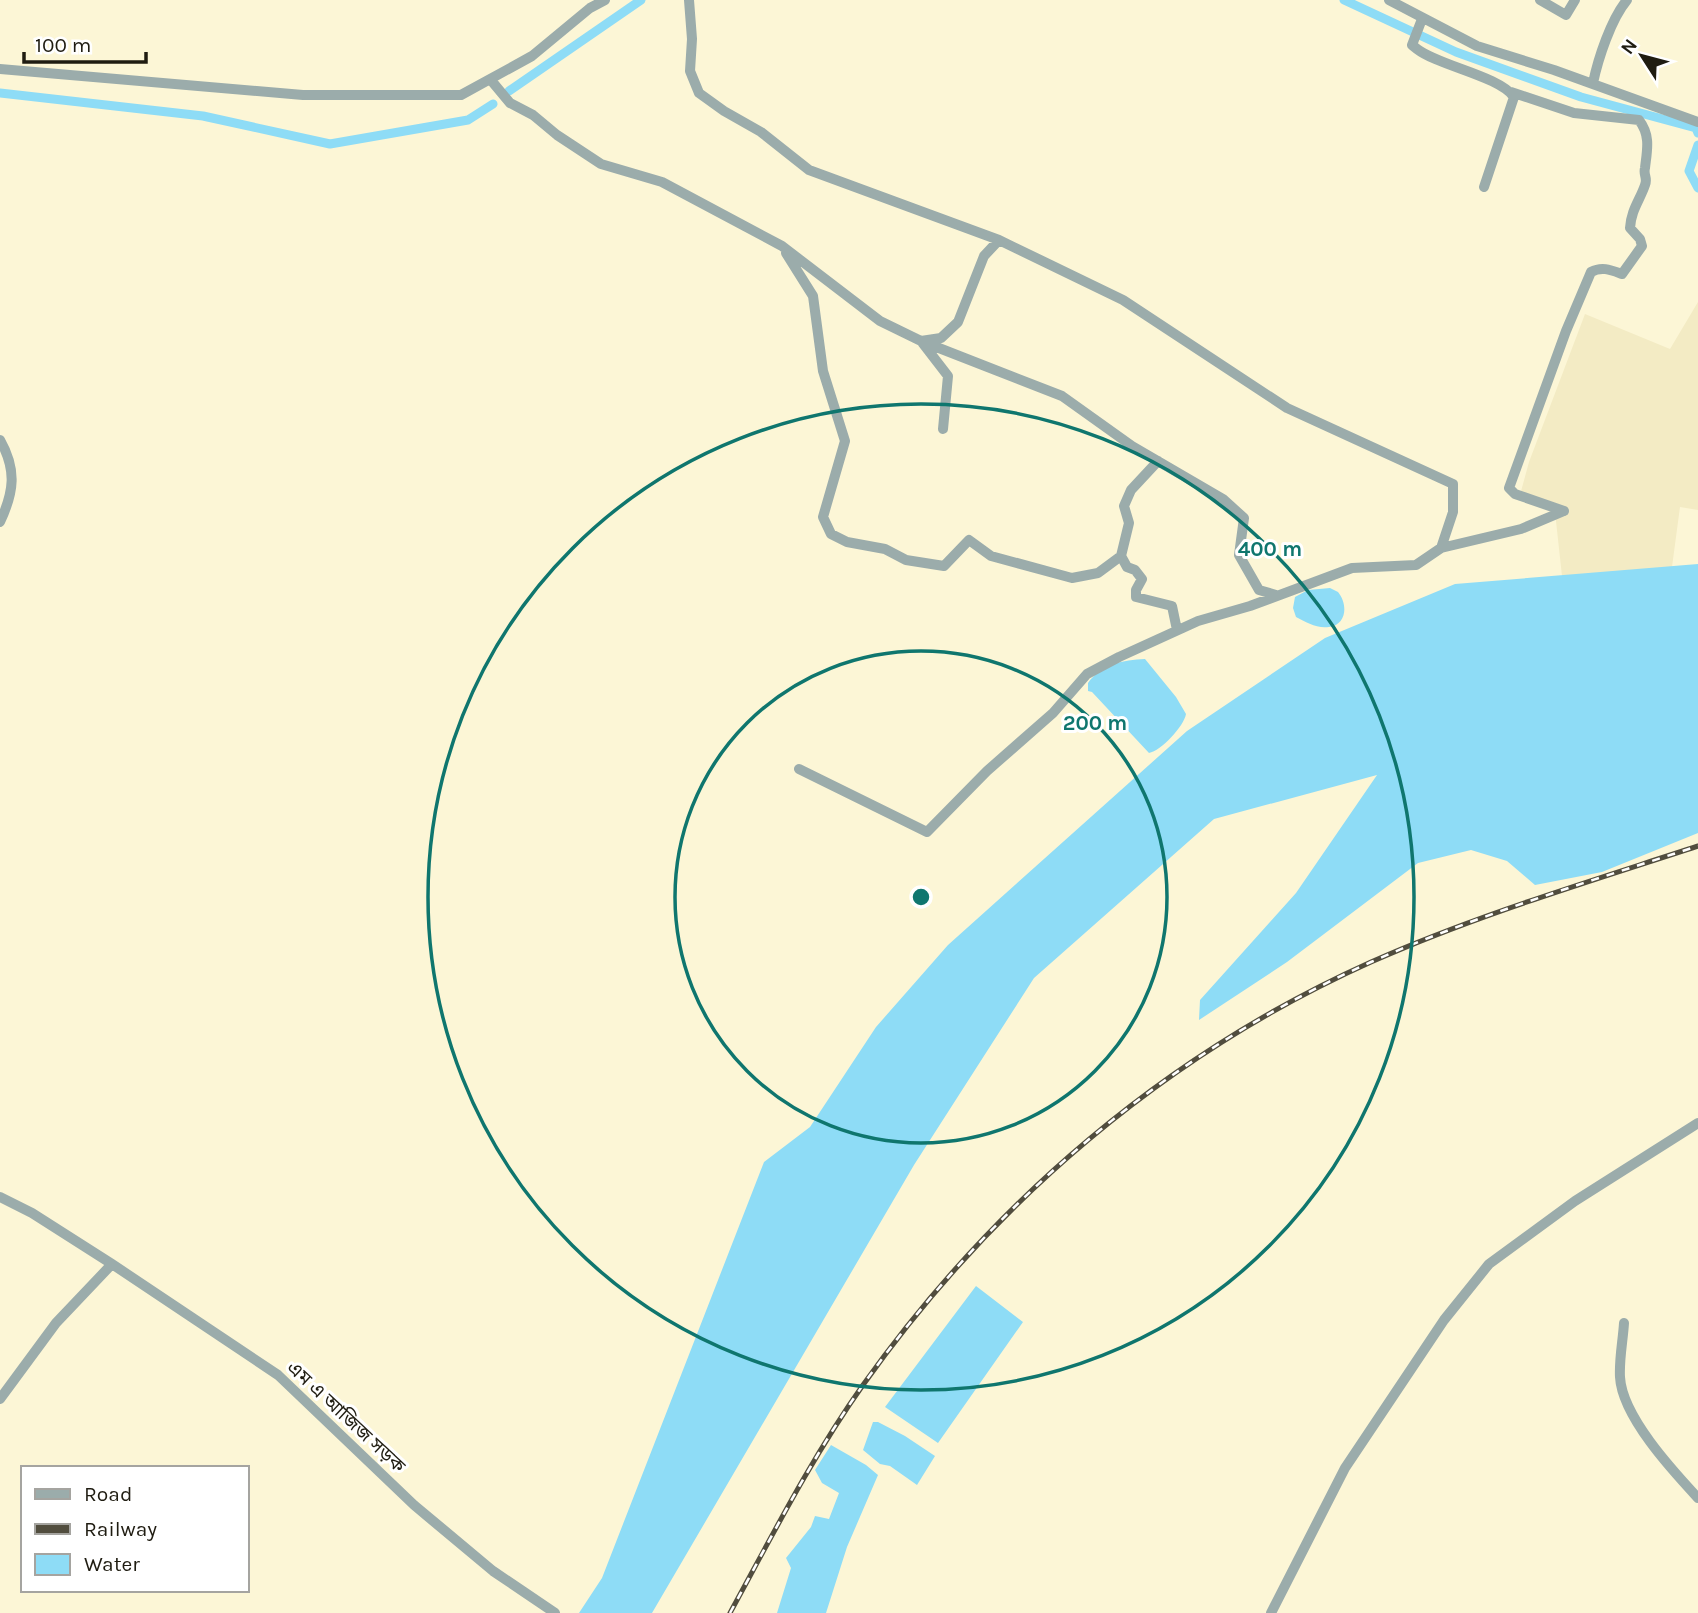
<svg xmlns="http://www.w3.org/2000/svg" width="1698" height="1613" viewBox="0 0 1698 1613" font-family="Karla,'Noto Sans Bengali',sans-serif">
<rect width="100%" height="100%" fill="#fcf6d6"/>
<path fill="#f3ebc4" d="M1698,302V510L1680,507L1672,567L1562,576L1555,512L1520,495L1529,462L1585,314L1670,349Z"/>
<path fill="#8edcf6" d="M1698,564V833L1602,872L1535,885L1507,861L1471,850L1418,863L1287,962L1199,1020L1200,1000L1296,893L1377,775L1214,819L1034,978L914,1165L652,1613H579L602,1578L764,1162L810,1127L876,1027L948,945L1187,731L1325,638L1455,584Z
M1330,588L1338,592C1348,604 1347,625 1329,627C1317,629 1306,622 1296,617L1293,608L1295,597L1308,590Z
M1145,659L1176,697L1186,714C1184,726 1161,751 1149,753L1092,692L1088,691V683C1102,664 1123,660 1145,659Z
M976,1286L1023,1322L938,1443L885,1407Z
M873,1422H878L905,1436L935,1456L917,1485L890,1466L880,1464L863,1450Z
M831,1445L866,1465L878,1475L847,1547L826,1613H777L791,1568L786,1558L811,1527L815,1516L829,1519L839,1493L822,1483L815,1470Z"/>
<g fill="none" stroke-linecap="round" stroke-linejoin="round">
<path stroke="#8edcf6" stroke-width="9" d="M1344,0L1456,52L1581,97L1696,128L1698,133
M509,91L641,0
M0,93L203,116L330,144L468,120L493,104
M1698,145L1689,171L1698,188"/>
<path stroke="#9bacab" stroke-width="10" d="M689,0L692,39L690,71L699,93L724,111L761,132L809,170L999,240L1123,300L1287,408L1453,484V512L1441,548
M1389,0L1477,46L1554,70L1698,122
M1540,0L1566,15L1575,0
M1422,19L1412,45L1417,49C1439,66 1499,76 1514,97L1484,187
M0,69L303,95H461L532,56L590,8L605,0
M490,79L510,103L533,115L557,135L601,164L662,182L782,246L880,321L921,341L1062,396L1132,446L1223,499L1244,518L1239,555L1259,590L1276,595
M1593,83C1598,59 1611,19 1627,0
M1511,92L1574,113L1639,120C1651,136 1647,150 1645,168C1643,175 1648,178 1645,185C1640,200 1631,210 1630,228L1640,239L1642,246L1622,274C1611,270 1602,266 1591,272L1566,331L1509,488L1515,494L1564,511
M786,253L813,296L823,371L845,441L823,517L831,534L847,542L885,549L906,560L944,566L969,540L991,556L1072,578L1098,573L1121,556L1129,523L1124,506L1131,490L1158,461
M943,429L948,376L921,341L941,338L958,322L984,256L999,240
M0,440C17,470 14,492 0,522
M1121,556L1127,567L1135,570L1142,579L1136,590V597L1172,606L1177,630
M799,769L927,832L987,771L1053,713L1087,674L1119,657L1198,621L1250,606L1352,568L1416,565L1441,548L1521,529L1564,511
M0,1197L32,1213L112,1264L278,1375L414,1505L493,1571L555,1613
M1624,1323C1623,1340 1619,1359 1620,1377C1622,1416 1672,1470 1698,1498
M0,1399L56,1323L112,1264
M1271,1613L1345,1468L1444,1320L1489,1264L1575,1201L1698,1123"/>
<defs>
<path id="rail" d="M730,1613C772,1536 812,1457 863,1385C993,1202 1166,1054 1371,962C1477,915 1588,882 1698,846"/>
</defs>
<use href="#rail" stroke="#514d3e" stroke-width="5"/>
<use href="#rail" stroke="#fff" stroke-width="2.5" stroke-dasharray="8" stroke-linecap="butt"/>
</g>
<g fill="none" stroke="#0f766e" stroke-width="3.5">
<circle cx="921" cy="897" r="246"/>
<circle cx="921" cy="897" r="493"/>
</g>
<g text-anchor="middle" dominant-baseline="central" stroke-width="6" stroke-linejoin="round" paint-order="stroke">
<g font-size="19" fill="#1f1c11" stroke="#fff">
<text transform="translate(346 1417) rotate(43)">এম এ আজিজ সড়ক</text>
</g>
</g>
<circle cx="921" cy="897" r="10" fill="#0f766e" stroke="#fff" stroke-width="3.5"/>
<g font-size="21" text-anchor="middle" font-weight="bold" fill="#0f766e" stroke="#fff" stroke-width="6" stroke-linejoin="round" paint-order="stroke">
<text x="1270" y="556">400 m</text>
<text x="1095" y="730">200 m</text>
</g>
<rect x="21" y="1466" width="228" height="126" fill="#ffffff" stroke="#a5a4a0" stroke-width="2"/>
<rect x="35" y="1489" width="35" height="10" fill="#9bacab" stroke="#a5a4a0" stroke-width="2"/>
<text x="84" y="1501" font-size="21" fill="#1f1c11">Road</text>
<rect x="35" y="1524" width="35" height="10" fill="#514d3e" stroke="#a5a4a0" stroke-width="2"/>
<text x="84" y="1536" font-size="21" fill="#1f1c11">Railway</text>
<rect x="35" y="1554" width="35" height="21" fill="#8edcf6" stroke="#a5a4a0" stroke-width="2"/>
<text x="84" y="1571" font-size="21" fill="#1f1c11">Water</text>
<g transform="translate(1642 56) rotate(306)" stroke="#ffffff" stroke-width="5" paint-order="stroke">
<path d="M0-5L12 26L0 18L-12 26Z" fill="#1f1c11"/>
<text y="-10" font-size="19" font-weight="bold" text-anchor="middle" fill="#1f1c11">N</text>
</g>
<path d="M24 52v10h122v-10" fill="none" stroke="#1f1c11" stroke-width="3.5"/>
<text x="35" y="52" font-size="21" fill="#1f1c11" stroke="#ffffff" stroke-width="5" paint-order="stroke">100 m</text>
</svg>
